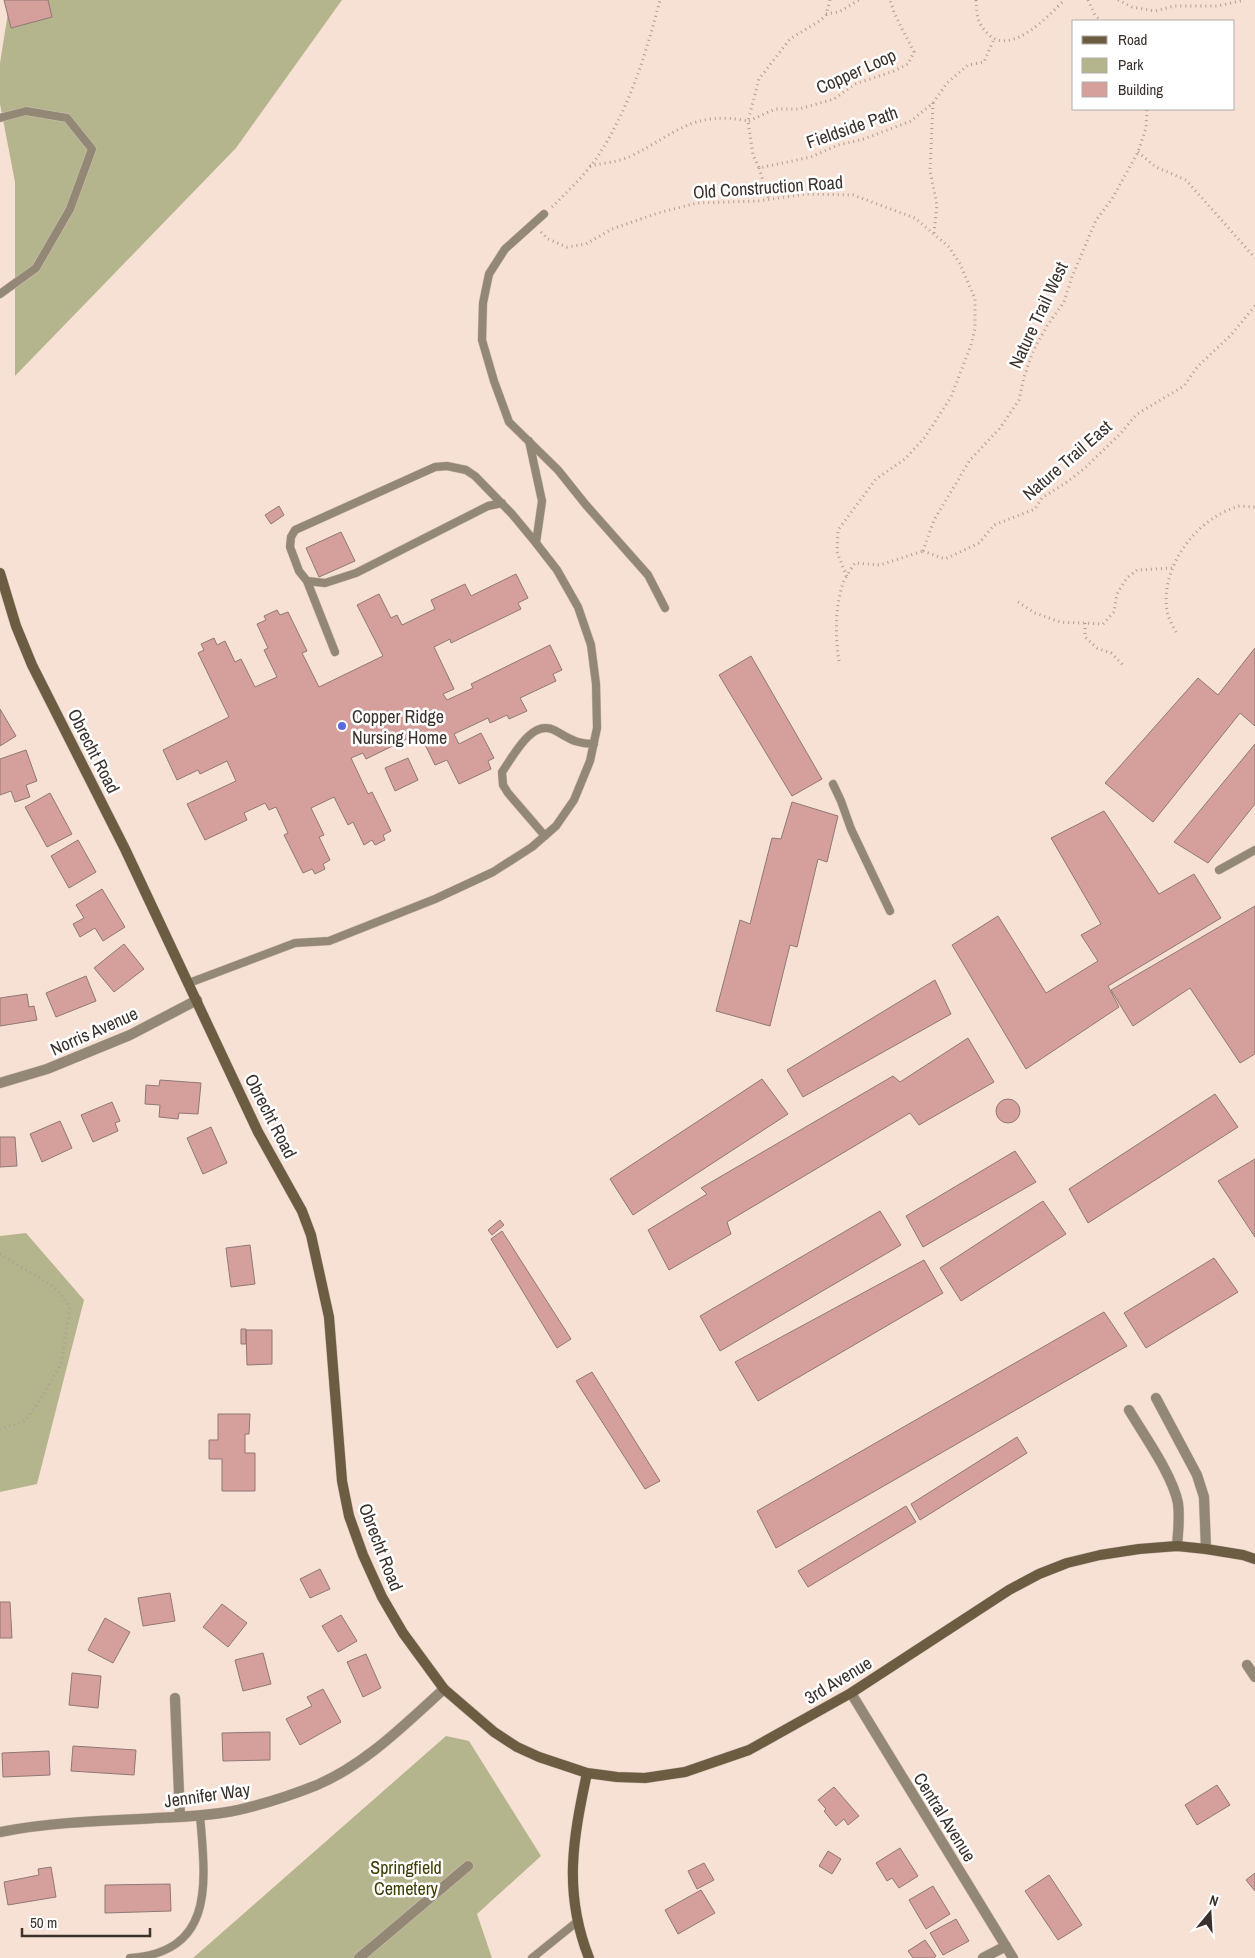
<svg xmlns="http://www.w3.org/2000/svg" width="1255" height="1958" viewBox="0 0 1255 1958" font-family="'Archivo Narrow',sans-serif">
<rect width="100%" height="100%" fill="#f7e0d4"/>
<path fill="#b5b58d" d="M10,0H342L236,148L15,376V182L0,104V63Z
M26,1233L84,1300L37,1484L0,1492V1236Z
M446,1736L469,1741L541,1856L477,1914L492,1958H193Z"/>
<path fill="#d5a09c" stroke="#907876" d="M4,0H48L52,17L11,28Z
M279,506L284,515L271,524L265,515Z
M341,532L355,561L319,577L306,548Z
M516,574L528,598L518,603L521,609L451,643L450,639L434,647L454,689L443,694L447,700L473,688L471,684L550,645L562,670L553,674L556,681L520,698L527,711L509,719L507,715L490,723L488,718L454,734L459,744L481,733L494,758L488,761L491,769L459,784L447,760L435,765L417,728L410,732L413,736L366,759L363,753L351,758L368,794L372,792L391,831L383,835L385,840L375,845L372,840L364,845L353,822L348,825L334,797L311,808L324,835L319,837L330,860L323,864L325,869L315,874L312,869L303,873L284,835L288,833L276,807L269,810L265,803L244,813L247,820L205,840L187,804L236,781L227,761L200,774L198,770L177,780L163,750L229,717L198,653L204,650L201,644L214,638L217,645L225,641L235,662L241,659L255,687L277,677L264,650L268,648L257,624L266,620L264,616L277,610L280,615L288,612L307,651L302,653L319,687L383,656L357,605L379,594L391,618L397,615L402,625L435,609L431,600L465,584L471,596Z
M1255,648V726L1240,713L1153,822L1105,783L1198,678L1218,695Z
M751,656L822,779L792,796L719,675Z
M0,709L16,736L0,746Z
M1255,744V804L1208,863L1174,842Z
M26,750L37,781L26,785L30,797L15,802L11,791L0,795V759Z
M408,758L418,780L395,791L385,768Z
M50,793L72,834L47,847L25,807Z
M792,802L838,816L827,862L818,859L797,947L790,945L770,1026L716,1011L740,920L750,924L772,838L781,839Z
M1104,811L1159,894L1194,874L1221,918L1108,986L1119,1007L1026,1069L952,945L998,916L1046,993L1098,961L1081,935L1101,924L1051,838Z
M78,840L96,872L69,888L51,856Z
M102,889L125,927L103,941L95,928L80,937L73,924L84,918L76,905Z
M1255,906V1054L1240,1063L1190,988L1133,1026L1111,990Z
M124,944L144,969L114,992L94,968Z
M86,976L96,1001L56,1017L46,993Z
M935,980L951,1014L803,1097L787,1070Z
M27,994L29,1007L34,1006L37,1020L0,1026V998Z
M968,1038L994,1082L919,1125L910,1113L727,1222L731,1234L669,1270L648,1230L707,1194L701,1188L893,1076L900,1082Z
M762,1079L788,1114L633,1215L610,1179Z
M160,1080L201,1083L198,1114L179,1113L178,1119L159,1117L160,1105L145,1104L146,1085L159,1086Z
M1215,1094L1238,1127L1088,1223L1069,1189Z
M996 1111a12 12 0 1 1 24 0a12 12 0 1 1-24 0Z
M112,1102L120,1121L115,1123L118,1131L93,1142L81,1115Z
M60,1121L72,1148L42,1162L30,1134Z
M211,1127L227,1163L203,1174L187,1138Z
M0,1137H15L17,1166L0,1167Z
M1015,1151L1036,1182L923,1247L906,1216Z
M1255,1159V1237L1218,1181Z
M1043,1201L1066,1234L961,1301L940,1268Z
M880,1211L901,1245L720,1351L700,1316Z
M500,1220L504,1225L492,1235L488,1230Z
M502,1231L571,1339L557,1348L491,1239Z
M250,1245L255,1284L231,1287L226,1248Z
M1214,1258L1238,1292L1146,1348L1124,1313Z
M924,1260L943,1293L758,1401L735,1362Z
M1104,1312L1127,1346L776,1548L757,1511Z
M241,1329H246V1344H241Z
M246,1330H272V1364L247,1365Z
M592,1372L660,1481L645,1489L576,1381Z
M218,1414H250L249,1434H245V1453H255V1491H222V1459H209V1440H218Z
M1017,1437L1027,1453L920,1520L911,1504Z
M906,1506L916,1522L808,1587L798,1571Z
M320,1569L330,1589L310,1598L300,1579Z
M170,1593L175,1621L143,1626L138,1598Z
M0,1602H10L12,1638H0Z
M222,1604L247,1623L228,1647L203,1627Z
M341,1615L357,1641L338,1652L322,1626Z
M105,1618L130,1632L113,1663L88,1650Z
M263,1653L271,1684L243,1691L235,1660Z
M366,1654L381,1688L363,1697L347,1662Z
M72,1673L101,1676L98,1708L69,1705Z
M323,1689L341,1722L300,1745L286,1719L312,1706L307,1697Z
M270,1732V1760L223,1761L222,1733Z
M73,1746L136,1750L134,1775L71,1771Z
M49,1751L50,1775L3,1777L2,1753Z
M1217,1785L1230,1805L1197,1825L1185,1805Z
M834,1787L859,1816L848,1825L844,1819L836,1826L824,1811L826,1809L818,1800Z
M900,1848L918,1876L899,1888L892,1878L887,1881L876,1863Z
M828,1851L841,1859L832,1874L819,1866Z
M704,1863L714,1880L697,1889L688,1871Z
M51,1867L56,1897L8,1905L4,1882L39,1875L38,1869Z
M1255,1873V1891L1246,1880Z
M1049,1875L1082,1925L1058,1940L1025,1891Z
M170,1884L171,1911L105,1913V1885Z
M933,1886L950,1914L926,1929L909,1900Z
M701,1890L715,1913L678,1934L665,1910Z
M956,1919L969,1941L943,1955L930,1933Z
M925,1940L936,1956L934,1958H913L908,1951Z"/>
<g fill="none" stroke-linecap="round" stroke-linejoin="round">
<defs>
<path id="lane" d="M0,118L26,111L67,118L92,149L70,209L36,268L0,294
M544,214L505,249L489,274L483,303L482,340L494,381L509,422L558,470L586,505L648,575L665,608
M529,441L542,501L536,543
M307,581L325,583L356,573L488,506L502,503
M833,784L841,801L851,829L890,911
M545,836L508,793L503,785L502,772C513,757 531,719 554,730C571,739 573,743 594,744
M1219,870L1255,850
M189,983L295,943L329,941L435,899L493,872L532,847L556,826L574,800L590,761L597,728L596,684L591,645L578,607L557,570L536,543L512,514L475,476L466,470L447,466L435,467L295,530L291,537L290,547L299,571L307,581L335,652
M130,1958C217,1952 205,1879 200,1815
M532,1958L578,1921"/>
<path id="street" d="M0,1083L47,1069L130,1035L197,1000
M1156,1398L1197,1475L1204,1497L1206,1549
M1129,1410C1145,1437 1172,1474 1178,1503C1180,1518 1178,1532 1177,1546
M1247,1665L1255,1677
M851,1693L1013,1958
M175,1698L180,1817
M0,1832C46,1823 93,1821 140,1819C172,1817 206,1817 238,1810C264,1804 292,1795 317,1785C366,1764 405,1724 444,1689
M359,1958L468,1866
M983,1958L1006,1946"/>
<path id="secondary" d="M0,573L16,626L32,665L125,849L258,1132L302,1211L311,1235L329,1317L342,1481L349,1516L363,1555L382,1597L403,1633L444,1689L494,1732L517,1747L539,1757L587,1773L617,1777L645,1778L685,1772L749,1750L851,1693L1009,1590L1039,1574L1067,1563L1100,1555L1139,1549L1177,1546L1206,1549L1243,1555L1255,1559
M587,1773C573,1839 563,1892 589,1958"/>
</defs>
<use href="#lane" stroke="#d1bdb2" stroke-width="9"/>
<use href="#street" stroke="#d1bdb2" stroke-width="11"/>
<use href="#secondary" stroke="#d1bdb2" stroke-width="11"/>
<path stroke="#af9e94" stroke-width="3" stroke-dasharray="1 4" stroke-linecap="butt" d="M830,0L826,15L821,20L790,39L759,79L748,121L753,155L759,168L811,157L838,145L864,139L911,121L933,103L947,83L968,65L984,62L994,39
M976,0C977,17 977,23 989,35C1011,56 1050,15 1064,0
M1088,0L1095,15L1101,21
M1118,0L1132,7L1155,11L1174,6H1218L1244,0
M826,14L839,12L859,0
M933,103L930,171L937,205L934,233
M749,121L775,109H799L834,99L855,84L894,71L908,64L914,52L895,15L890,0
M1138,152L1156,167L1186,180L1255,258
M590,166C603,163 619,162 631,156C676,134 692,110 748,121
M759,168L769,200
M552,207C568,191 585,175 598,156C629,109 646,54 660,0
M541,232L548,239L567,247L586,244L612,229L658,213L697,203L758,201L806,194L853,195L915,218L949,247L960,264L975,299V329L971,345L951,397L925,437L905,459L876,479L838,530L837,552L847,577
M923,551L934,520L970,460L1000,428L1019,400L1024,377L1034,349L1047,326L1064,302L1072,277L1096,220L1112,199L1138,152L1146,128L1147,109
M923,551L945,559L979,543L994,525L1035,509L1042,498L1067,482L1086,467L1120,434L1137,414L1184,386L1198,366L1231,335L1255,306
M1018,602L1035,613L1060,622L1103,624L1114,612L1117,594L1127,578L1137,570L1172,568
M1085,623V637L1097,648L1111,653L1124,666
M1176,632C1173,626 1168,618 1167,611C1160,568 1195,520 1236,507C1241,505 1249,507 1255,507
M839,661C835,637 835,607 843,583C846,576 851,569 855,563L880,565L923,551
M0,1254L57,1289L70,1307L61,1364L40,1400L25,1421L0,1429"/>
<use href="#lane" stroke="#938876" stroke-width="8"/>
<use href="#street" stroke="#938876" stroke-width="10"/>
<use href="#secondary" stroke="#6b5c42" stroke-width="10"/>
</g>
<circle fill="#5a6be2" stroke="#fff" stroke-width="2" cx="342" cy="726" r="5"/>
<g text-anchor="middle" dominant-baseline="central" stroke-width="5" stroke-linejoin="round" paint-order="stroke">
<g font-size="18" fill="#3a312c" stroke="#fff">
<text transform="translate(856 71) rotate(-24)">Copper Loop</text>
<text transform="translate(852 127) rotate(-19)">Fieldside Path</text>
<text transform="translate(768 187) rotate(-4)">Old Construction Road</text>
<text transform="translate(1038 315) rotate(-65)">Nature Trail West</text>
<text transform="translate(1067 460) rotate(-41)">Nature Trail East</text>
<text transform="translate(94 751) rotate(63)">Obrecht Road</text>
<text transform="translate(94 1031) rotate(-24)">Norris Avenue</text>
<text transform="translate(271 1116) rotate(63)">Obrecht Road</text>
<text transform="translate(381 1547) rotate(69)">Obrecht Road</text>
<text transform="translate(838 1680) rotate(-31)">3rd Avenue</text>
<text transform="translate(207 1795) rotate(-8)">Jennifer Way</text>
<text transform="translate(945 1817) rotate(58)">Central Avenue</text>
</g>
<g font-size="18" fill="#3a312c" stroke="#fff" text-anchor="start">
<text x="352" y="716">Copper Ridge<tspan x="352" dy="21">Nursing Home</tspan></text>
</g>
<g font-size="18" fill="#3e3c00" stroke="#fff">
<text x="406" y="1867">Springfield<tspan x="406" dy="21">Cemetery</tspan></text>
</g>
</g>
<rect x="1072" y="20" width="162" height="90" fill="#ffffff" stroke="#b0adab"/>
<rect x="1082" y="36" width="25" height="8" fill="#6b5c42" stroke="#b0adab"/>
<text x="1118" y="45" font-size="15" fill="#3a312c">Road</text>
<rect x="1082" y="58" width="25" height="15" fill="#b5b58d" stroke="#b0adab"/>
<text x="1118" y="70" font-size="15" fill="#3a312c">Park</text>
<rect x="1082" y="82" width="25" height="15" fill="#d5a09c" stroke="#b0adab"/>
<text x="1118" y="95" font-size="15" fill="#3a312c">Building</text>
<g transform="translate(1210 1913) rotate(18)" stroke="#ffffff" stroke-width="4" paint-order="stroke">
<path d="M0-4L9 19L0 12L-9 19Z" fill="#3a312c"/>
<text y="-8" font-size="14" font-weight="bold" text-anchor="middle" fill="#3a312c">N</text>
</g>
<path d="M22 1928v8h128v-8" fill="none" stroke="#3a312c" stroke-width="2.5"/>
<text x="30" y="1928" font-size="15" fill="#3a312c" stroke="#ffffff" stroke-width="4" paint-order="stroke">50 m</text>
</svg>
